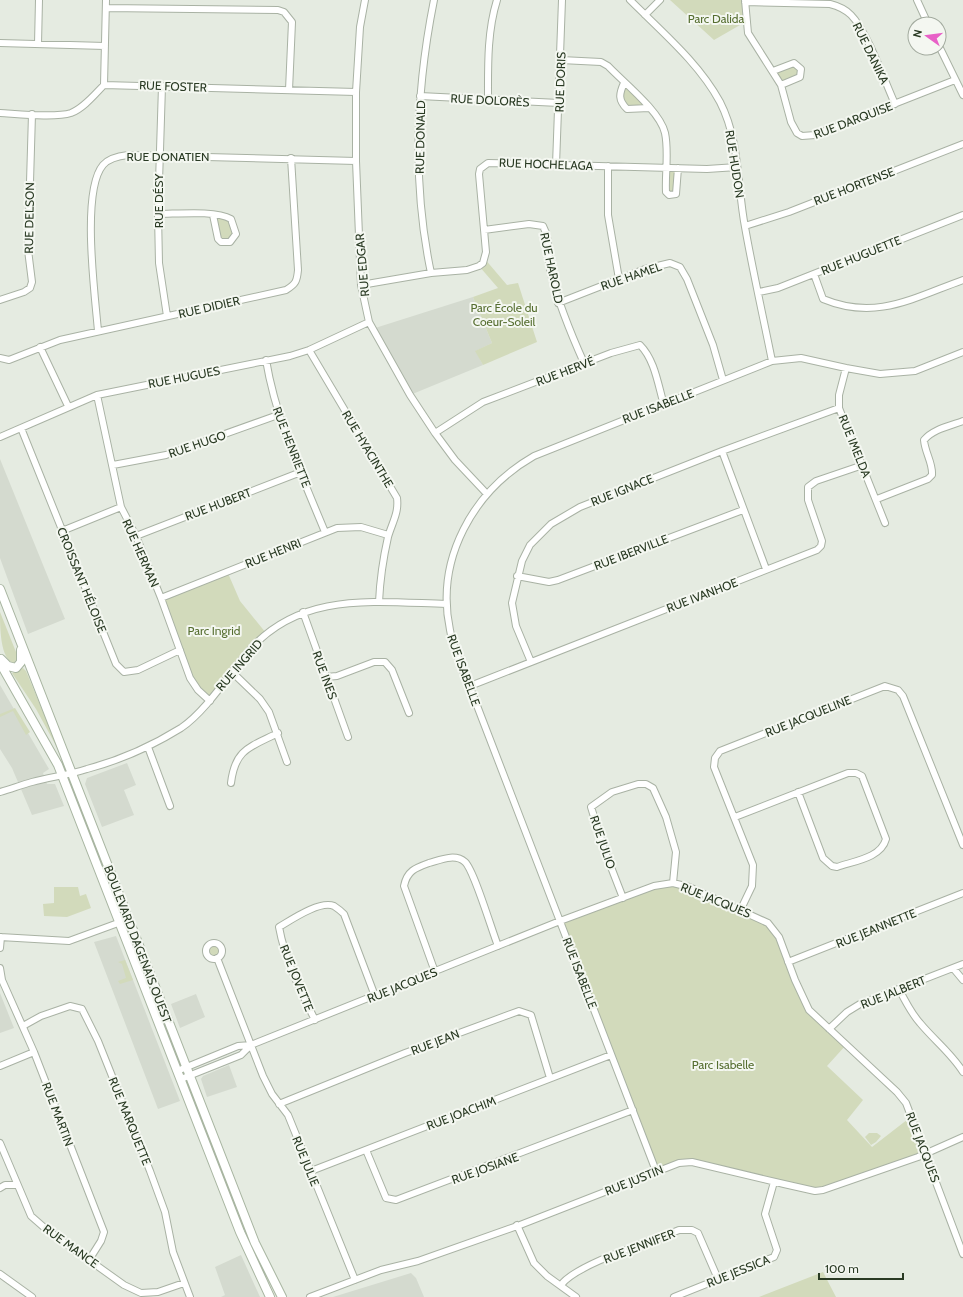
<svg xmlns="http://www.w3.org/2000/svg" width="963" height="1297" viewBox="0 0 963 1297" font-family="Cabin,sans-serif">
<rect width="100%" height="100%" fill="#e5ebe1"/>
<path fill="#d4dacf" d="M473,297L492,343L476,351L483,365L410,395L372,329Z
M0,459L65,619L28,634L0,558Z
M0,685L49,769L43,773L47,784H55L64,806L32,815L12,768L0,749Z
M127,763L136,785L124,790L134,815L102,827L85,784L87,778Z
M116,936L180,1101L158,1109L94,942Z
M0,993L14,1028L0,1033Z
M196,994L205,1017L180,1028L171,1004Z
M229,1065L237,1087L207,1097L201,1079L203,1076Z
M241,1255L260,1297H221L225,1295L215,1267Z
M411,1273L416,1278L424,1297H333Z"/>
<path fill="#d2dabb" d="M670,0H745L747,21L714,40Z
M794,63L801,69L800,77L781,85L773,71Z
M624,83L649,108L627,109L620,97Z
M665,168H678L676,194L669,195Z
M213,215L231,219L236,234L230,242H221Z
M484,258L507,285L518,283L537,342L483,365L475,351L492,343L473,297L498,288L479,266Z
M227,571L240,601L266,633L210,701L198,690L162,602L170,593Z
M0,612L18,657L14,663C0,660 0,626 0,612Z
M23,668L26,671L60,753L36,709L12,673Z
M15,708L30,732L26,735L13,711L0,717V714Z
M673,883L774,928L809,1010L846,1045L827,1066L863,1100L847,1120L872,1147L912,1116L928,1154L819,1188L784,1184L692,1162L656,1171L560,921Z
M54,887H78L80,896L86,894L91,908L67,917L44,916L43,904L54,903Z
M206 951a8 8 0 1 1 16 0a8 8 0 1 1-16 0Z
M125,960L133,980L120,984L118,981L126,978L122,964L118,962Z
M869,1133H877L881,1136L876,1142L871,1145L865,1137Z
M823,1272L836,1297H759Z"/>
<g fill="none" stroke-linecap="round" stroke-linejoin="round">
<defs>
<path id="street" d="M365,0L360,27L356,92V161L361,285L369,322L410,395L435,433L455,460L487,494
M630,0C662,32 699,63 720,102C740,141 737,185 745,227C753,272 763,316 772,361
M745,0L748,33L781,85L791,122L797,133L802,136L815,135L955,80
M917,0L928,24
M745,2L830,4C838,6 845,9 851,15C867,31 885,82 895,104
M106,8L278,10L284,12L292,22L289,90
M645,15L660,0
M0,43L105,46
M38,44L39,0
M939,46L963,95
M561,60L601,62L608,66C623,82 660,111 665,133C669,152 665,173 666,192L669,195L676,194L678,168
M773,71L794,63L801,69L800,77L781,85
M624,83C619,94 618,100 627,109L649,108
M104,85L106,0
M162,86L158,214L159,263L167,316
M420,96L559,103
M488,100C488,67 487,32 497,0
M0,113C18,114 55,118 71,113C84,108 95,94 104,85L356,92
M556,165L562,0
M608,166V215L619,279
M158,214C177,214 215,210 231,219L236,234L230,242H221L218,239L213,215
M745,226L789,212L963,144
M484,230L529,224L543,226C551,240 547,259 551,274C559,305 571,334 584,363
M431,273C412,183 416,90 434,0
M814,274L823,299C876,321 913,298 963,280
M361,285L431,273L467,270L479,266L483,263L486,252L479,174L480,169L488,163L707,169L737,167
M759,292L778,288L963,215
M0,300L24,292L30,288L32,282L28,250L32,114
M558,303L645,269L670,263L680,267L687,279L713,345L723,380
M98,331C95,295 81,191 103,165C109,158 119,156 128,155L356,161
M40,347L68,406
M309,350L397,498C399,513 392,523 388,537C383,559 380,580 379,602
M0,358L9,360L60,340L286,290C296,284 297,281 298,270L291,158
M266,360C276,420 302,476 325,532
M846,368L839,395V408L885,523
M97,395L121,507L136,536L161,598L190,678L198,690L210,701
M21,428L116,664L124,672L138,670L180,650
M435,433L483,402L611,353L640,345C655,360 658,385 664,405
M0,437L97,395L290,356L309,350L369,322
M722,451L766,569
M113,465L166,455L278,415
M877,499L928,479L932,475C933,463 925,453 924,440C933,429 950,426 963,421
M62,531L121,507
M136,536L301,472
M517,576L549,582L558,580L743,510
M161,598L337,528L361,527L388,535
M303,612L348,737
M531,662L516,626L512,603L522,561L530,545L551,524L580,507L722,451L839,408
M232,672L260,699L269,712L287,762
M326,677L337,676L374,662H385L392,670L409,713
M470,686L817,550L821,546L822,541L808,500V487L816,481L863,465
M148,747L170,806
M231,783C235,749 250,747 278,733
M0,792C11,789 21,785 32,782C50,777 69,775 87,769C121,760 152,746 181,728C205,712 228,676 247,653C299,591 373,602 446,604
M735,817L848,773H856L862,776L886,839C881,858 854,861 837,867L832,866L823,858L798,792
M623,898L604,849L591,807L612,792L638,784H646L653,788L666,817L676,852L673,883
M741,909L752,886L753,865L714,767L715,758L720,751L885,686L898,690L903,696L963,845
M0,937L69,941L129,919
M206 951a8 8 0 1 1 16 0a8 8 0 1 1-16 0Z
M0,948L1,937
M217,958L263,1076L272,1094L288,1115L355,1280
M788,962L963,893
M0,968L2,980L34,1052L104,1232L101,1241L89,1260
M953,968L963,980
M435,972L404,886C407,871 415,868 429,863C440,860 455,853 465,862C474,870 492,931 498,946
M899,989C905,1001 911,1013 920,1023C934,1040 952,1054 963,1072
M315,1020C300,990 285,960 279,927C291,920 320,900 334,906C337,908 341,911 344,914L375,996
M23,1026L41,1016L70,1006L82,1009L98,1041L150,1171L165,1212L173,1252L190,1297
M829,1029L847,1012L860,1004L963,964
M0,1066L34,1052
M182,1069L238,1046L251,1045L560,921L654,886L673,883L689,887L768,923L779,937L795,980L809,1010L897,1092L906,1103L963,1254
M181,1079L241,1055L251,1045
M279,1104L405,1053L519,1011L531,1015L550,1078
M0,1143L31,1216L47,1230L124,1285L141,1293L158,1292L184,1283
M366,1150L386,1198L396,1200L633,1110
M311,1171L611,1055
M656,1171L471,690C463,670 454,652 450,630C435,559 473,491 534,456L772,361L801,358L846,368L880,374L915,371L963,352
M0,1188L5,1185H17
M517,1225L534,1263L547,1276L576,1297
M0,1274L32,1297
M561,1285C576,1264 652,1241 679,1230H692L698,1233L718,1279
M310,1297L381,1270L418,1261L520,1225L679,1163L692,1162L784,1184L815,1191L823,1190L918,1157L963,1137
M674,1297L774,1257L777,1250L765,1214L774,1182"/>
<path id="secondary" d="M0,589L255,1243L282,1297
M1,659L8,666L16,668L21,662V650
M0,663L58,765L240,1232L270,1297"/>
</defs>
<use href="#street" stroke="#a9b2a4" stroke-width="8"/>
<use href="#secondary" stroke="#a8b5a1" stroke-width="10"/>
<use href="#street" stroke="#fff" stroke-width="6"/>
<use href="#secondary" stroke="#fff" stroke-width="8"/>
</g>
<g text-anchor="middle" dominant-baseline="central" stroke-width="4" stroke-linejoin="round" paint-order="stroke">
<g font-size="12" fill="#566e30" stroke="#f4f7f1">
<text x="716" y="18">Parc Dalida</text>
<text x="504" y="307">Parc École du<tspan x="504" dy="14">Coeur-Soleil</tspan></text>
<text x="214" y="630">Parc Ingrid</text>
<text x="723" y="1064">Parc Isabelle</text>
</g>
<g font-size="12" fill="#293a23" stroke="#f4f7f1">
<text transform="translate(871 53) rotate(64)">RUE DANIKA</text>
<text transform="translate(560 82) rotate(-88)">RUE DORIS</text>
<text transform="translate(173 86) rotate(2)">RUE FOSTER</text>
<text transform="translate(490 100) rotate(3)">RUE DOLORÈS</text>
<text transform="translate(853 120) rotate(-21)">RUE DARQUISE</text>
<text transform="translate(420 137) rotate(-89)">RUE DONALD</text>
<text x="168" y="156">RUE DONATIEN</text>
<text transform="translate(546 164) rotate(2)">RUE HOCHELAGA</text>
<text transform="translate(735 164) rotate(81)">RUE HUDON</text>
<text transform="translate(854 186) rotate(-21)">RUE HORTENSE</text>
<text transform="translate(158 201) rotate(-90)">RUE DÉSY</text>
<text transform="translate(29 218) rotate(-89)">RUE DELSON</text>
<text transform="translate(861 255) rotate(-22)">RUE HUGUETTE</text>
<text transform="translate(362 265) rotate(-95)">RUE EDGAR</text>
<text transform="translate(552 268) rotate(78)">RUE HAROLD</text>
<text transform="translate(631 276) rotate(-19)">RUE HAMEL</text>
<text transform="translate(209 307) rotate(-13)">RUE DIDIER</text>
<text transform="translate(565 371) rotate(-21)">RUE HERVÉ</text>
<text transform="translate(184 377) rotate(-11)">RUE HUGUES</text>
<text transform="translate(658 406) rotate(-21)">RUE ISABELLE</text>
<text transform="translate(197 444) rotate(-19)">RUE HUGO</text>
<text transform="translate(855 446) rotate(68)">RUE IMELDA</text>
<text transform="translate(292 447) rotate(69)">RUE HENRIETTE</text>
<text transform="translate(368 449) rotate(59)">RUE HYACINTHE</text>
<text transform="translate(622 490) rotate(-22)">RUE IGNACE</text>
<text transform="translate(218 504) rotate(-21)">RUE HUBERT</text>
<text transform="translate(631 552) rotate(-21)">RUE IBERVILLE</text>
<text transform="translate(141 553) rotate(66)">RUE HERMAN</text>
<text transform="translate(273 553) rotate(-22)">RUE HENRI</text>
<text transform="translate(82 580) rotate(68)">CROISSANT HÉLOISE</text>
<text transform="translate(702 595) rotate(-21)">RUE IVANHOE</text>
<text transform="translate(239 665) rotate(-49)">RUE INGRID</text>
<text transform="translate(464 670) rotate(70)">RUE ISABELLE</text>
<text transform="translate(325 675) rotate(70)">RUE INES</text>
<text transform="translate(808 716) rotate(-22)">RUE JACQUELINE</text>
<text transform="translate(603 842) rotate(71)">RUE JULIO</text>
<text transform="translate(716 900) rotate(22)">RUE JACQUES</text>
<text transform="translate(876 928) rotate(-22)">RUE JEANNETTE</text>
<text transform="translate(138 944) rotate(69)">BOULEVARD DAGENAIS OUEST</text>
<text transform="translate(580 973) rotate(69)">RUE ISABELLE</text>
<text transform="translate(297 978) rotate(68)">RUE JOVETTE</text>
<text transform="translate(402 985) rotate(-22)">RUE JACQUES</text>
<text transform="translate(893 992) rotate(-22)">RUE JALBERT</text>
<text transform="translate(435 1042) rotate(-21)">RUE JEAN</text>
<text transform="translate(461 1113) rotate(-21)">RUE JOACHIM</text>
<text transform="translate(58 1114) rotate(69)">RUE MARTIN</text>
<text transform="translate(130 1121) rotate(68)">RUE MARQUETTE</text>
<text transform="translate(923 1147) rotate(69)">RUE JACQUES</text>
<text transform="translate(306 1161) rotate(68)">RUE JULIE</text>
<text transform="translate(485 1168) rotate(-20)">RUE JOSIANE</text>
<text transform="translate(634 1180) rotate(-22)">RUE JUSTIN</text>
<text transform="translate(71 1246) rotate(36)">RUE MANCE</text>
<text transform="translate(639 1246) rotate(-21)">RUE JENNIFER</text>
<text transform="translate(738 1271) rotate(-22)">RUE JESSICA</text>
</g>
</g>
<g transform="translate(927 36) rotate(284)"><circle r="19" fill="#f4f7f1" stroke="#a3ab9f"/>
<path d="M0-3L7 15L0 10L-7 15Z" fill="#e861c7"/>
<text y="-6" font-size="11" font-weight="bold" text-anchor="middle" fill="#293a23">N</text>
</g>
<path d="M819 1273v6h84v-6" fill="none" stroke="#293a23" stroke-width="2"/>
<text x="825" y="1273" font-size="12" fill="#293a23" stroke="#f4f7f1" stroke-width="3" paint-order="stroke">100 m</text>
</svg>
